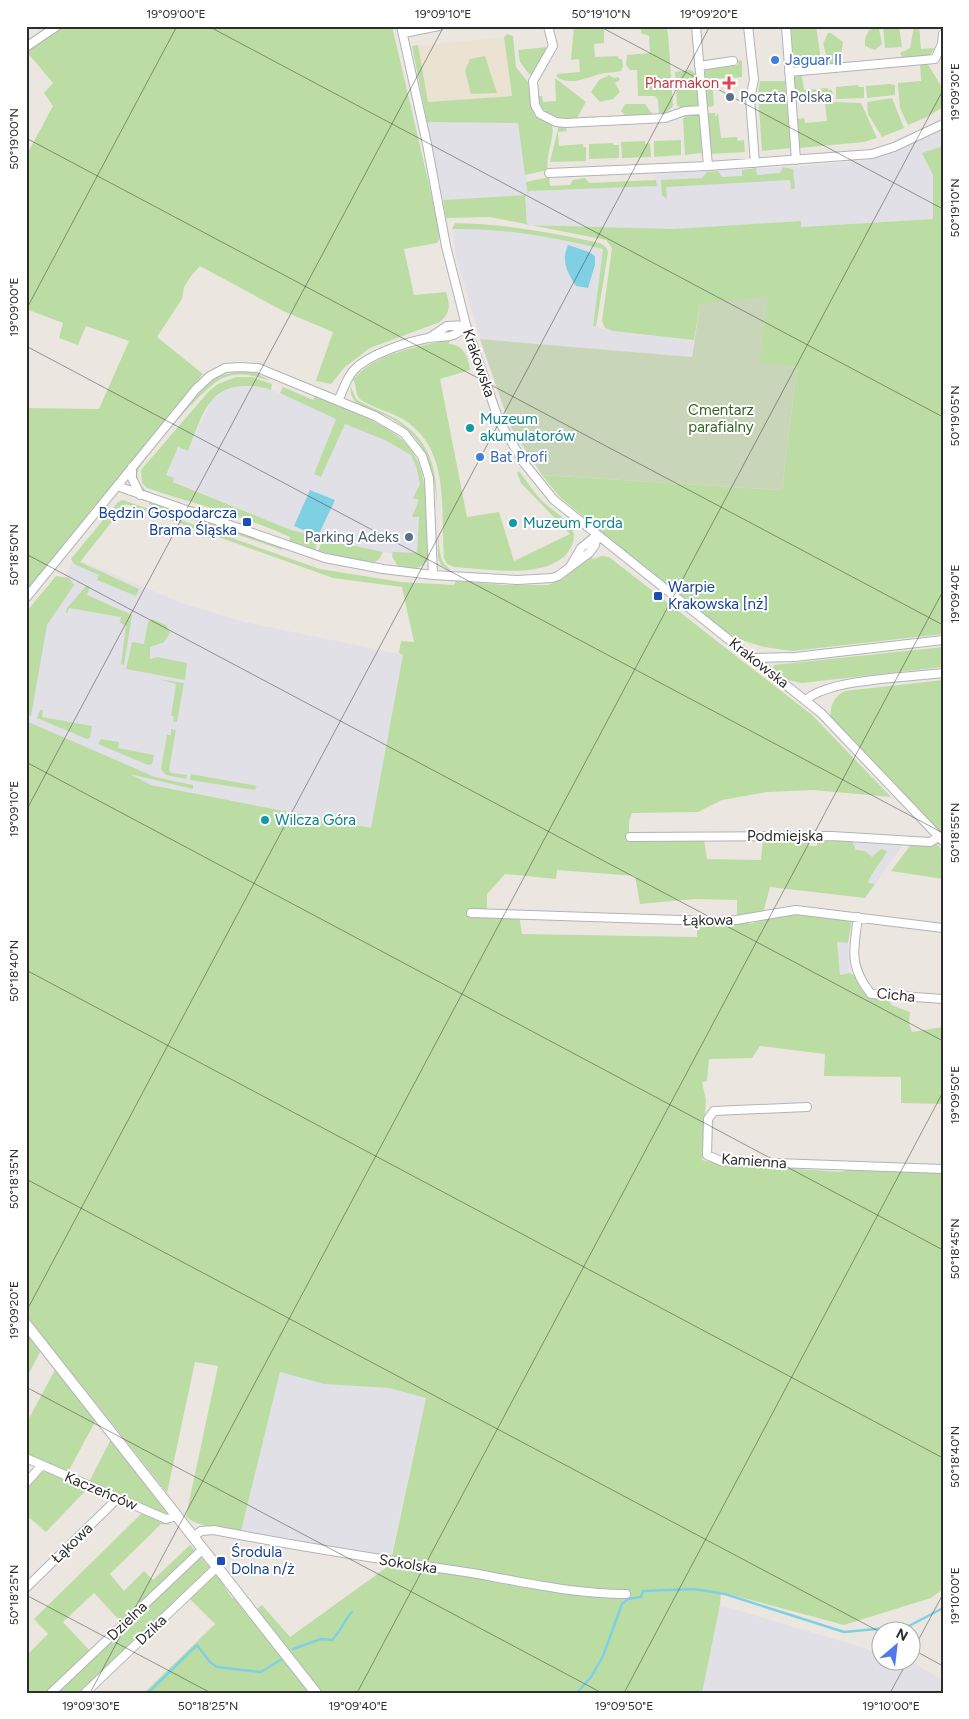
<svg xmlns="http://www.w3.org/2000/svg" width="969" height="1719" viewBox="0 0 969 1719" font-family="Figtree,sans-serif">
<rect width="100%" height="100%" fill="#ece6e1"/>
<path fill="#e1e0e6" d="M427,122L518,123L528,193L529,191L656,186L655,174L801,166L869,160L943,128V146L923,153L933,175L934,219L801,227V221L673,229L526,225L525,195L443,200Z
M489,228L533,233L603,249L593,326L613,331L694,340L692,357L480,339L457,260L452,229Z
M236,386L264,387L400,444L411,455L416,466L420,484L417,558L363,548L291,530L173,481L166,475L178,447L188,451L211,401L226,389Z
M74,558L182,603L244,622L404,655L371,828L151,785L26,729V631L60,589Z
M852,841L903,842L904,844L875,884L868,883L870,876L880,864L872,858L856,850Z
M837,942L848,943L849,973L839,975Z
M280,1371L324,1384L389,1388L426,1398L391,1556L286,1541L241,1531Z
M720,1605L881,1653L882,1662H912L943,1680V1693H702Z"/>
<path fill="#ece2d2" d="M504,37L512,96L428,102L418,46Z"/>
<path fill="#bbdda3" d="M63,26H360L377,29L392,26L441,236L437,243L404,249L414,295L446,292C450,304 451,312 440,322L370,348L345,367L331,384L316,381L314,386L333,332L283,311L200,266L191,276L184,287L182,299L157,337L203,374L26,592V408L99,409L129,341L86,326L78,345L59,338L63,323L26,309V156L53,106L44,93L53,83L26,51Z
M574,26H604V43L594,44L595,57L618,56L619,59H622L623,66L621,71C614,73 607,72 600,74C586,78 570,86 557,77V74L580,72L579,59L571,60Z
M641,26H665L668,33L673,106L664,115H659L658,100L655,96H638L637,70H630L626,65L627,55L650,53L649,36L641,33Z
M791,26H816L821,60L810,67L796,70L793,65Z
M899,26L902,47L885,48L883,27Z
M914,26H919L921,49L934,48C931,60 914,57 903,58L900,53L910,48Z
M876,28L879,29L882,44L875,50L865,46V38L869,30Z
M828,33H831L843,42L841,57L836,64H829L823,44Z
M507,34L513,36L516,67L528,82L534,115L552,125C555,140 545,154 548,170L525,175L518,123L427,122L412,46L418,45L428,102L512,96L504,37Z
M548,47L533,75L529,74L520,62L518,50Z
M485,56L497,93L471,94L465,71L470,59Z
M738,60L742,61V77L712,79L714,106L707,107L705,70L738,65Z
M920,61H926L943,89V107L927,117L908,125L900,108L898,85V83L921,81Z
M691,70L697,75L699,107L681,108L677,105L675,72Z
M808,73L809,75L802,76L804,90L828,88V90H832L833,100L817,102L816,99L796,96L794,77L797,74Z
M609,75L614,78L618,77L620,80L615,83L620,92L613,99L600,102L591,92L599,80Z
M555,78L586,102L577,118C560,120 545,117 537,100L538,96H542L543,102L556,101Z
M760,81H785L791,148L762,151L758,94Z
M889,84L895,85V95L867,98L866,86Z
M858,85L859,87H864V98L836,99V87Z
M892,98L904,128L882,137L868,114L867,102Z
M835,102L861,103L877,138L864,142L799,148L797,119L804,118L805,123L827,121L825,104Z
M625,104H645L653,115L626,116L621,111Z
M696,113L699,115L702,153L685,155L683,119L687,115Z
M708,113H715V117L718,113L721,138L737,137L738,141L744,140L745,152L711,154Z
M559,125H565L567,131L558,132L559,146L583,144V147H586V161L550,162Z
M681,140V155L654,157V141Z
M645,141V144L650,143L651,157L622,158L621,142Z
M613,143V145H619V158L589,159V144Z
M943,146V634L792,651L764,647L744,641L728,633L704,615L603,533L560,497L542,475L782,490L797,367L760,363L700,304L694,340L613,331L605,328L602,321L612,248L606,240L490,217L446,218L443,200L525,195L527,225L673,229L801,221V227L933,219V175L922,153Z
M783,167L793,169L795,189H791L790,180L666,187L667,199L662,195L661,180L702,178L707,172L718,171L722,177L742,176V170L756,168L757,175L780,173Z
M549,177L550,186L570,185L573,180L585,178L589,183L656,180L657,186L529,191L528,195L526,182Z
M455,223C505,224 552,233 600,243L606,247L608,252L596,327L593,326L603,249C551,237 505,228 452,229Z
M449,339V344C464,345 468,356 470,370L440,379L467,517L499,512L514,561L570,534L521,483L517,473L519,471C526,480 532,490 540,499C549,509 567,517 573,531C575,537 573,544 570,549C551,581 487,569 454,567L447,564L444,558C440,512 451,452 407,422C396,413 366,406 359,398C355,393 357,385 353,380C376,352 416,348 449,339Z
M244,371L256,373L271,381C255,376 240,371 223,378C205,385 149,451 139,469C137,473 137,476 138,480L147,493C140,489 135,483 135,475C136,463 201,388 214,379C223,374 234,372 244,371Z
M236,377H252L272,384L271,390C263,387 256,386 248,386C207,384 201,420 188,451L178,447L166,475L174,478L173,482L291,530L318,537L315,550L289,542L290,537C244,516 195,504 147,488L142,483L141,470L209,391L218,384Z
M350,385L356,399C372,410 391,413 406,426C450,460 431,511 441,557C442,564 449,567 451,571L441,565L438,558C437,510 443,452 397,422C384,413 368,410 355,402L351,394Z
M283,387L313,400L315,396C420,439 427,441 429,557C422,571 411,569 398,567L392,556L393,552L417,553L419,517H412L419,500L413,498L420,484L416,466L411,455L385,440L345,424L321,477L314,474L336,419L280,393Z
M123,500L320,569L401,582L454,585L456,581L505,585H548L563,579L591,555L593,559L602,556L609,557L812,715L891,797L813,790L767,792L722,800L698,812L632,813L629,821V839L704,840L707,859L761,860L763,839L808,838L809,846H817L818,838L852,841L856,850L865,851L872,857L881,849L887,851C882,862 871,872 868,883L875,884L865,898L770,887L763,913L737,917V900L695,899L640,904L635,876L557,870L556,879L505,874L487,894V914L519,915L522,934L697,937V926L743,921L750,924L782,914L794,913L852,919L848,943L837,942L840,975L849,973L861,978L864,990L889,998L891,1005L910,1012L909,1023L912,1032L943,1027V1104L901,1103V1077L824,1076L825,1054L760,1046L752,1058L709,1059L707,1081L702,1082L706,1100L702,1160L721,1164L842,1172L847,1170L943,1173V1589L931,1598L844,1625L721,1592L720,1605L702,1693H323L257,1609L262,1605L290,1637L390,1565L426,1398L389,1388L324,1384L280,1372L241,1531C228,1529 194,1527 186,1516L218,1366L195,1362L167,1493L26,1315V721L155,777L193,785V789L130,774L151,785L371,828L403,655L399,653L401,641L414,642L402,587L333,578L126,504L80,562L139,589L136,596L97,580L99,575L74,564L71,559L118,502Z
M149,502L282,548V550L149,504Z
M323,539L383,552L379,559L372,564L318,551Z
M56,576L69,578L74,585L47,625L31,716L26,714V612Z
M86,586L90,587L87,595L132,615L124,665L121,664L126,625L120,623L121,617L69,608L67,613L66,612L67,608Z
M152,619L166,625L170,633L164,642L150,647V659L157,657L187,663L185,680L126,669L132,642L144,644L148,622Z
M943,647V667L802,683L788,680L773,668L774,665Z
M158,679L184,683L177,722H173L174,716H171L176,684Z
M943,680V835L830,717C831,705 834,696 845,691Z
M40,710H43L42,717L92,726L90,738L87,739L37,718Z
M171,729L176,730L169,769L171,773L187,775L186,779L166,775L161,769L167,735H171Z
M101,739L119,742L118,748L154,755L152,764L148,765L98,744Z
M191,774L257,786L255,790L190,780Z
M918,843L937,844L943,851V879L891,871L910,846Z
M26,1332L40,1352L26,1379Z
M55,1370L96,1420L68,1472L26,1454V1424Z
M111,1439L170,1517L89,1482Z
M47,1470L88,1488L46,1532L26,1515V1489L41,1473Z
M143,1512L172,1525L161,1524L110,1574L124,1591L144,1571L153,1580L190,1545L196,1551L121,1622L94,1593L63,1622L91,1652L47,1693H26V1656L48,1634L34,1619Z
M199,1555L211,1569L82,1693H55Z
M212,1574H216C222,1582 226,1590 232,1598H236L311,1693H144L215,1624L188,1597Z"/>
<path fill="#c9d5b9" d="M768,296L760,362L797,367L782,490L542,475L510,426L480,339L692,357L700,304Z"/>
<path fill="#7fd0e3" d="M568,245L589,252L595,256V265L588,288L576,286C567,272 561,261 568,245Z
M310,490L335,500L318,536L294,526Z"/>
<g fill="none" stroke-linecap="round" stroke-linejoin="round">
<path stroke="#7fd0e3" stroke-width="2.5" d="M293,1649L321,1639L332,1640C340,1632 344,1621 352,1612
M148,1693L197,1645L210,1662L217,1667L261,1672L282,1659
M577,1693L591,1677L603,1656L622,1604L628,1599L641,1597L643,1591L694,1589L725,1594L844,1632L909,1626L943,1608"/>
<defs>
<path id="street" d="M401,26L427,144L446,246L466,325L499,421L524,463L554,500L821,713L943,841
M548,26L553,46L533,81L535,105L540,114L556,122L565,123L665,118L685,111L703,110
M696,26L708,166
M748,26L754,80L750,98L755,163
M786,26L796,160
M404,33L439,26
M26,47L57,26
M699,66L733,61
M789,72L935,59L942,44L943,34
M549,173L708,166L872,154L894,147L943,124
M429,338L447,326L466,325
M338,401C343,391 346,378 354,370C369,354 407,342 428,338C446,335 452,341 466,325
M132,467V478L140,495
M117,486L325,558L383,569L433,575L517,580L552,578L558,576L589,553L595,545L597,535
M571,565L581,548L597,535
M26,598L196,389L210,376L225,368L240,367L258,368L375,416L404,433L422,456L429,478L433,575
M754,658L795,657L943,640
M806,700C828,679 911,677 943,673
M630,837L832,836L930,842L939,837
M471,913L709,921L736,920L796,910L943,928
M858,917C854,949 848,965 871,994L943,999
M807,1107L714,1111L708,1119L707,1155L721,1161L943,1169
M26,1458L166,1519L177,1516
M26,1483L42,1465
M193,1537L201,1531L214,1530C299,1547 385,1560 472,1573C523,1582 573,1594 626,1594
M26,1588L118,1498
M51,1693L203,1549
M85,1693L217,1567"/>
<path id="secondary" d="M26,1324L316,1693"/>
</defs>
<use href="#street" stroke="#b1b3bb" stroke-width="10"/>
<use href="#secondary" stroke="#b1b3bb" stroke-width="12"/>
<use href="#street" stroke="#fff" stroke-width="8"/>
<use href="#secondary" stroke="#fff" stroke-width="10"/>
</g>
<path fill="none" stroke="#2d2d2d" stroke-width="1" stroke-opacity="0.45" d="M208,26L943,417M599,26L943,209M26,138L943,625M26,310L177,26M26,346L943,833M26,554L943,1041M26,762L943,1250M26,811L444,26M26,970L943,1458M26,1179L882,1633M26,1312L710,26M26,1387L602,1693M26,1595L211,1693M912,1649L943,1666M912,1652L943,1594M90,1693L943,90M357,1693L943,591M624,1693L943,1092M890,1693L907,1662"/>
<g fill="#3f7fe0" stroke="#fff" stroke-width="2">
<circle cx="775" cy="60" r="5"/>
<circle cx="480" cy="457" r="5"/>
</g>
<path fill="#e0444e" stroke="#fff" stroke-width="2" d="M726.5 75.5h5v5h5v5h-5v5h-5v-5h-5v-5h5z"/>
<g fill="#5c6f8a" stroke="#fff" stroke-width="2">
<circle cx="730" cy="97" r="5"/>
<circle cx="409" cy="537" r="5"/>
</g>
<g fill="#0f9aa8" stroke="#fff" stroke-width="2">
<circle cx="470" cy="428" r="5"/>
<circle cx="513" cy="523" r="5"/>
<circle cx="265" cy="820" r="5"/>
</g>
<g fill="#1a4fb4" stroke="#fff" stroke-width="2">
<rect x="242" y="517" width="10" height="10" rx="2.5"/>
<rect x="653" y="591" width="10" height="10" rx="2.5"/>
<rect x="216" y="1556" width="10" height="10" rx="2.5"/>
</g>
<g text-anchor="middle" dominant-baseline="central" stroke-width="4" stroke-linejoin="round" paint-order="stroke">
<g font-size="15" fill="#366cbe" stroke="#fff" text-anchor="start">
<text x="785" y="60">Jaguar II</text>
<text x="490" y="457">Bat Profi</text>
</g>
<g font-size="15" fill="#be3a42" stroke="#fff" text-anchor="end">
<text x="719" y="83">Pharmakon</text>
</g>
<g font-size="15" fill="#4e5e75" stroke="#fff" text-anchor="start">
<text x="740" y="97">Poczta Polska</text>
<text x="399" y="537" text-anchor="end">Parking Adeks</text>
</g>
<g font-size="15" fill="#2d2d2d" stroke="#fff">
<text transform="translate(479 363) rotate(71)">Krakowska</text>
<text transform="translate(759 663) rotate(38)">Krakowska</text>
<text x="785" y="836">Podmiejska</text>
<text transform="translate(708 920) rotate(-1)">Łąkowa</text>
<text transform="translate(896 995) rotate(6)">Cicha</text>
<text transform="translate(754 1161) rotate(4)">Kamienna</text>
<text transform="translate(101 1491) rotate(23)">Kaczeńców</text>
<text transform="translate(72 1543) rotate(-44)">Łąkowa</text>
<text transform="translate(408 1564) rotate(9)">Sokolska</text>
<text transform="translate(127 1621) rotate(-44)">Dzielna</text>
<text transform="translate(151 1630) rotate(-44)">Dzika</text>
</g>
<g font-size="15" fill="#356323" stroke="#fff">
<text x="721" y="410">Cmentarz<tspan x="721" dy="17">parafialny</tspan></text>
</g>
<g font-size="15" fill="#0d838f" stroke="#fff" text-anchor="start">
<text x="480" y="419">Muzeum<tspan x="480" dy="17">akumulatorów</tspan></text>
<text x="523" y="523">Muzeum Forda</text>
<text x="275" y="820">Wilcza Góra</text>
</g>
<g font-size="15" fill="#164399" stroke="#fff" text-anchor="start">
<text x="237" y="513" text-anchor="end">Będzin Gospodarcza<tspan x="237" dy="17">Brama Śląska</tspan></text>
<text x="668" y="587">Warpie<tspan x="668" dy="17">Krakowska [nż]</tspan></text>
<text x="231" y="1552">Środula<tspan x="231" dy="17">Dolna n/ż</tspan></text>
</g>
</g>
<rect width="969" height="1719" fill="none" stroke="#ffffff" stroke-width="55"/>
<g transform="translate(896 1646) rotate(28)"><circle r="24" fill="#ffffff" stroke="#ababab"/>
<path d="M0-4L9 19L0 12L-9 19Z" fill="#5279e8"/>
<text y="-8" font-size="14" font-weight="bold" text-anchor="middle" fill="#2d2d2d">N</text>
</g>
<rect x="28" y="28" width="914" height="1664" fill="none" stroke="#2d2d2d" stroke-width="2"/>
<g font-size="12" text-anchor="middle" fill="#2d2d2d">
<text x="176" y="18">19°09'00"E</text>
<text x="443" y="18">19°09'10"E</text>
<text x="601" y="18">50°19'10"N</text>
<text x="709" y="18">19°09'20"E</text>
<text transform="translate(955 92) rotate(-90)" y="4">19°09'30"E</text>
<text transform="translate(14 139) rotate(-90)" y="4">50°19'00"N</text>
<text transform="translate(955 208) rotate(-90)" y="4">50°19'10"N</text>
<text transform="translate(14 307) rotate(-90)" y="4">19°09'00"E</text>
<text transform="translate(955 416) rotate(-90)" y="4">50°19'05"N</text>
<text transform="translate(14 555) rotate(-90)" y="4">50°18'50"N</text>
<text transform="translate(955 594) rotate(-90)" y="4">19°09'40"E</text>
<text transform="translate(14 809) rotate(-90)" y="4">19°09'10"E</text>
<text transform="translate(955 833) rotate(-90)" y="4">50°18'55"N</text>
<text transform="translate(14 971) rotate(-90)" y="4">50°18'40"N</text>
<text transform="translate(955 1095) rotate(-90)" y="4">19°09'50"E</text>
<text transform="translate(14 1179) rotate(-90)" y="4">50°18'35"N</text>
<text transform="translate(955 1249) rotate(-90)" y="4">50°18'45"N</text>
<text transform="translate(14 1310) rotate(-90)" y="4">19°09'20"E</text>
<text transform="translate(955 1457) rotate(-90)" y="4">50°18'40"N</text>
<text transform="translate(14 1595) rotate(-90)" y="4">50°18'25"N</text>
<text transform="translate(955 1596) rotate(-90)" y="4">19°10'00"E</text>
<text x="91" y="1710">19°09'30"E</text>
<text x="208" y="1710">50°18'25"N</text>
<text x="358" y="1710">19°09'40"E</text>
<text x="624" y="1710">19°09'50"E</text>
<text x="891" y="1710">19°10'00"E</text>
</g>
</svg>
